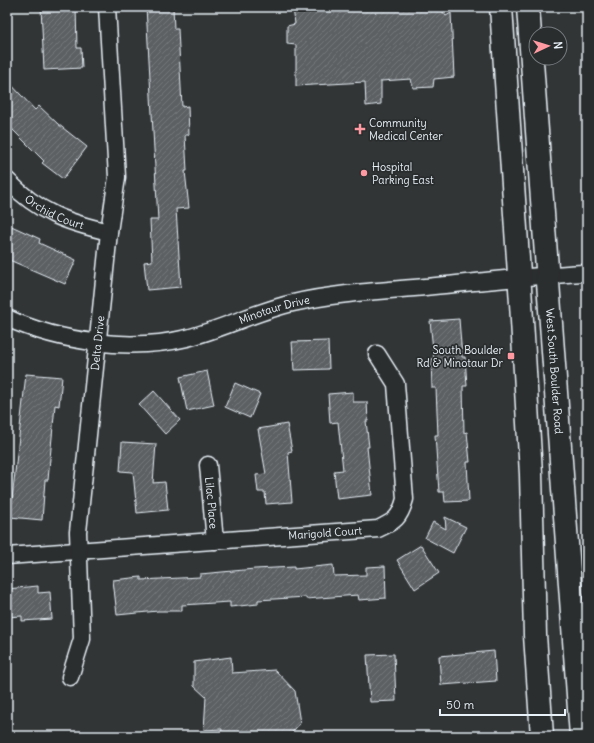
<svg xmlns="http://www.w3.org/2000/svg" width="594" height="743" viewBox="0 0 594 743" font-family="Delius,sans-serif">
<defs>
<pattern id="building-hatch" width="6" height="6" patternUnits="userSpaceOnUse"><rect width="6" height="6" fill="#5c6063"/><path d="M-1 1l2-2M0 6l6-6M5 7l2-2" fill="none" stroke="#73777a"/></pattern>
</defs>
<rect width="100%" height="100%" fill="#323536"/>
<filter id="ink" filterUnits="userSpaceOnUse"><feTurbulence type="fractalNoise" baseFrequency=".025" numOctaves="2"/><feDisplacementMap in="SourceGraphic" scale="8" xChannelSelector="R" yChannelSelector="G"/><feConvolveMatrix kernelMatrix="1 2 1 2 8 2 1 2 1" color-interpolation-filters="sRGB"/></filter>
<g filter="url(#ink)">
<path fill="url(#building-hatch)" stroke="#e8f1f8" d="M41,7H76L77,48H81L82,68L44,70Z
M146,7H173L174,29H178L182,107L188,106L189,135H185L187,171H185L189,208L176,209L181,287L147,290L144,262L152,261L150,220H158Z
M293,7H439L446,16L451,13L454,77L434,79L433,87L413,88L411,79L381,81V104L366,106L365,82L296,86V45L287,44V26L295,24Z
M7,80L35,110L39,106L58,124L87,147L63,179L42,163L44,161L7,124Z
M7,224L40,239L39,243L76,260L65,284L7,259Z
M459,319L462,357H465L467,386H463L464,433L467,432L470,462H467L469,501L445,502L444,492H439L435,435H438L436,388H432L431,359H434L430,321Z
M328,341L329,369L294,370L292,342Z
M207,371L214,405L187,411L180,377Z
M26,374L62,377L59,406L55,405L48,480H45L42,520L10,517Z
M235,383L260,394L250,418L225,407Z
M154,391L180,420L165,434L139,405Z
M353,392V402H367L368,421H366L369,447H367L372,495L337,499L334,471L343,470L338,422L330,423L328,394Z
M287,424L292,451L288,452L292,502L266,504L265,492H258L256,475L266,474L258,429Z
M122,442L156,444L153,483L165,482L168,510L137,513L133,472L120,471Z
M445,517L466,527L453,553L425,538L433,522L446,529Z
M421,545L439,573L415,589L397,560Z
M333,565L334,576L366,575V567L385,566L386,598L359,600L358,595L306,599V597L258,600V604L230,607V602L182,605V611H158L117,615L113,580L141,577V580L200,577V574L255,569L294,567V569Z
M38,586V593L50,592L52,619L22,621V616L7,617V589Z
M494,651L496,681L441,685L439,656Z
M394,654L396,701L370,702L367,655Z
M231,657L232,673L275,670L295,691L300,723L289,736H221L222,729L204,730L206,697L194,686V662Z"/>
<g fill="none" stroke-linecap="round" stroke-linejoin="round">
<defs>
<g id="street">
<path id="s1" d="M7,180C39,213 66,222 109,232"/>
<path id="s2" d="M7,318C59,342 130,352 187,338C223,329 257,311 293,303C336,293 381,291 425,287C479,282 533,275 587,273"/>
<path id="s3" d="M208,465L215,541"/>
<path id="s4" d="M7,556L378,529C395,521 400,518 405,499L396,384L377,354"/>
<path id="s5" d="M70,677L82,639L78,532L109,232L117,177L107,7"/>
</g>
<g id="primary">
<path d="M501,7L521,303L531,474L535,635L542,736"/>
<path id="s6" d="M528,7L581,736"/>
</g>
</defs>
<use href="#street" stroke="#e8f1f8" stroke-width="19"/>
<use href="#primary" stroke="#e8f1f8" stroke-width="25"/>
<use href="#street" stroke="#2a2d2e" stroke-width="16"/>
<use href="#primary" stroke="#2a2d2e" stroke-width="22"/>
</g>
</g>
<g fill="#ff9aa2" stroke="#2a2d2e" stroke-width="1.5">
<path d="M358 123h4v4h4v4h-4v4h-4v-4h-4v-4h4z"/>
<circle cx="364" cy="173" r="4"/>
<rect x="507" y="352" width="8" height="8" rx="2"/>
</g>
<g text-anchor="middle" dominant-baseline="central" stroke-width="3.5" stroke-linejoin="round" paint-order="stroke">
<g font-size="11" fill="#e8f1f8" stroke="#2a2d2e" text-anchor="start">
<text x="369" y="123">Community<tspan x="369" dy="13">Medical Center</tspan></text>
<text x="372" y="167">Hospital<tspan x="372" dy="13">Parking East</tspan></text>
<text x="503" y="350" text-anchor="end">South Boulder<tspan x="503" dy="13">Rd &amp; Minotaur Dr</tspan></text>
</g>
<g font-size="11" fill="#e8f1f8" stroke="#2a2d2e">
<text stroke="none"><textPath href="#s1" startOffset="58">Orchid Court</textPath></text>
<text stroke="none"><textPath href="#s2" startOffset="276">Minotaur Drive</textPath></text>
<text stroke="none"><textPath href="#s5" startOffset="337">Delta Drive</textPath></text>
<text stroke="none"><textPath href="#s6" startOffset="365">West South Boulder Road</textPath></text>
<text stroke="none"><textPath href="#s3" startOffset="38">Lilac Place</textPath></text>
<text stroke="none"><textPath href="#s4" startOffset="319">Marigold Court</textPath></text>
</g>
</g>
<rect width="594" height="743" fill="none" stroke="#2a2d2e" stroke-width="24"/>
<rect x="12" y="12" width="570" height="719" fill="none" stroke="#e8f1f8" stroke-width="1.5" filter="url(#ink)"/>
<g transform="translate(548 46) rotate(86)"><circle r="19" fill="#2a2d2e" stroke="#767b7f"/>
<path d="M0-3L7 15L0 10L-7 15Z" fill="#ff9aa2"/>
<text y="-6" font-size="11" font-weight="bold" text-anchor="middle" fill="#e8f1f8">N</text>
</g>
<path d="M440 709v6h125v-6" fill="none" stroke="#e8f1f8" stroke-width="2"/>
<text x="446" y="709" font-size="12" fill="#e8f1f8" stroke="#2a2d2e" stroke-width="3" paint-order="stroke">50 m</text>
</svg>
